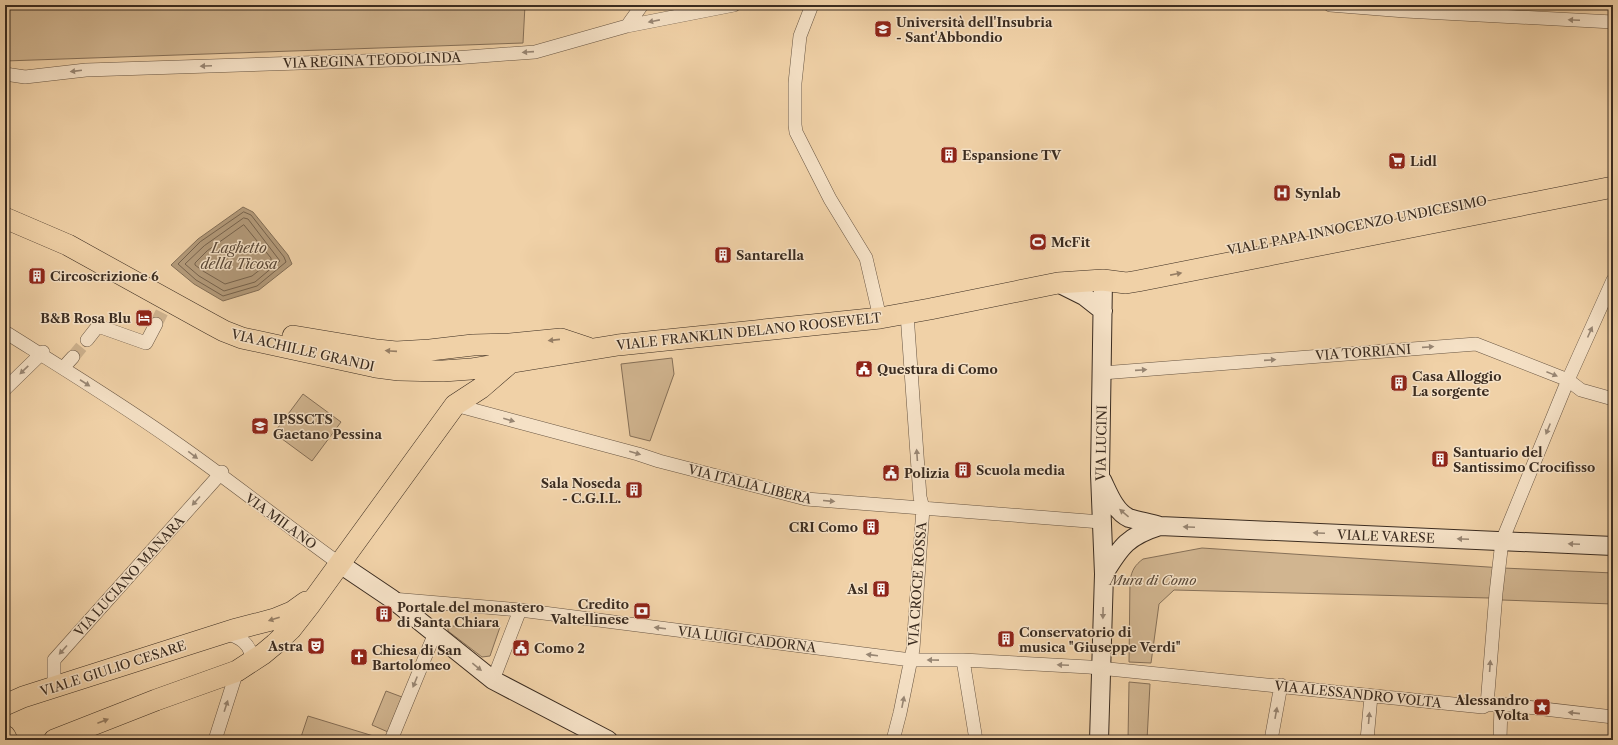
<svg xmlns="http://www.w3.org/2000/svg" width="1618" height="745" viewBox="0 0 1618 745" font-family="'Libre Caslon Text',serif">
<rect width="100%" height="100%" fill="#f0d1a7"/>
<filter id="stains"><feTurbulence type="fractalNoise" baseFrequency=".005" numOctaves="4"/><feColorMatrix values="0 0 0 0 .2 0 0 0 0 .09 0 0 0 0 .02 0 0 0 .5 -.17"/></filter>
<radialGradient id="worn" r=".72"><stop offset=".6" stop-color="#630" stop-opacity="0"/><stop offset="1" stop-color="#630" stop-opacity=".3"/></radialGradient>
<path fill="#d1b590" stroke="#867058" d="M5,5H525L523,43L5,61Z
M672,358L674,374L650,441L630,436L621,364Z
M303,394L341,422L312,461L274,433Z
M1202,548L1503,568L1613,573V604L1502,600L1489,598L1174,590L1159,604L1151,663L1129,662L1130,580C1132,570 1135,565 1143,559Z
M450,626L500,627L490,656L482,657L448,631V628Z
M1129,682L1150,684L1147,740H1128Z
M386,691L402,697L388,732L372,725Z
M308,716L380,738L379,740H300Z"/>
<path fill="#b29979" stroke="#826d55" d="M243,207L253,212L288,255L292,264L259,290L223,301L194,284L171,265L198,239Z"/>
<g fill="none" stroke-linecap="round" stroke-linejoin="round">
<path stroke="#76624c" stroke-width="1" d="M244,212L251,215L284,257L286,262L257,286L223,296L196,280L178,264L200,242Z
M244,218L248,219L280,261L255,282L224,291L199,276L185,264L204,246Z
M244,225L271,258V261L252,276L225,284L203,271L195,265V263L207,251Z"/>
<path stroke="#ccb08c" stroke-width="13" stroke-dasharray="13 6" stroke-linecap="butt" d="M156,324L165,306
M73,357L87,340"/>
<defs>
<path id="street" d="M812,5L800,36L795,83V125L796,132L830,199L866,258L880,318
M1330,5L1405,11L1613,22
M627,26L642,5
M5,74L25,77L86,70L454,58L535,52L627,26L734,5
M5,332C64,369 125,406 182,447C236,485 287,526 340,564
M87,340L98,326L146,343L156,324
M63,368L73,357
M1102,373L1476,344L1568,380L1581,390L1613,399
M5,389L43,352
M455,405L638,454L659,461L806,499L1101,522
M392,599L520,610L911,660H963L1089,667L1483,707L1487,705L1501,704L1613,717
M224,633C240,637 251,643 252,661
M963,660L976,740
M493,680L520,610
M54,687V660L222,472
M1487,705L1496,593L1502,541L1568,380L1613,280
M215,740L237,671
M391,740L435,633
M893,740L900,713L913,649L923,508L920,497L907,314
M1271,740L1281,685
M1367,740L1371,696
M1500,740L1501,704"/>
<path id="secondary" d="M1058,283L1084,296L1103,311
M1102,480C1108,492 1115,512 1129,518C1139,521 1150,523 1160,526
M340,564L392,599L493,680L608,740
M1104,574C1121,546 1128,536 1160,526L1613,546
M1099,740L1104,574L1100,474L1103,280"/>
<path id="primary" d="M5,218L68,245L211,324L224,331L242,338L376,367L399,370L443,371L471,369L618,345L880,318L930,309L1058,283L1103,280L1126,283L1138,281L1613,187
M293,336L377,350L396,352L430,350L473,345L510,344
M497,349L510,344L561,339L588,348
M5,705L23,697L233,630L275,619L292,612L306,602
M5,736L7,740
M54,740L156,700L237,671L263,654L275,644L291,629L309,606L455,405L481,388L510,363"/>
</defs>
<use href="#street" stroke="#685542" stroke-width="14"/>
<use href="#secondary" stroke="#3b2c20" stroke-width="20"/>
<use href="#primary" stroke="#3b2c20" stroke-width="22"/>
<use href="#street" stroke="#f5e1c6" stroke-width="13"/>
<use href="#secondary" stroke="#f5e1c6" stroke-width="18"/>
<use href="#primary" stroke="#f0d1a7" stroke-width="21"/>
</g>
<defs><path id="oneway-solid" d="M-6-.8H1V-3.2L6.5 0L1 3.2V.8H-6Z"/></defs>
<g fill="#988673">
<use href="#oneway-solid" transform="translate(1574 20) rotate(-177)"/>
<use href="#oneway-solid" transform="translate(654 21) rotate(169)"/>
<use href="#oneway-solid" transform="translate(528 52) rotate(176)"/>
<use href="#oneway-solid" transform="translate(206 66) rotate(178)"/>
<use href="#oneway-solid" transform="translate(76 71) rotate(173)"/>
<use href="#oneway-solid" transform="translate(1590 332) rotate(-66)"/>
<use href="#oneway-solid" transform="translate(1428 347) rotate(-4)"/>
<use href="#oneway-solid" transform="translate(1270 360) rotate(-4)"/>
<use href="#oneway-solid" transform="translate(24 370) rotate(136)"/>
<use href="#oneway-solid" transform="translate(1141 370) rotate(-4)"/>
<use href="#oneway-solid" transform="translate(1552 374) rotate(22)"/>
<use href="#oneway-solid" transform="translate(85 383) rotate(33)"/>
<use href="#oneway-solid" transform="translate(509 420) rotate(16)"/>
<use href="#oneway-solid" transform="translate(1548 429) rotate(112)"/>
<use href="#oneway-solid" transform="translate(635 453) rotate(16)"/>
<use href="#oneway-solid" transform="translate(193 455) rotate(37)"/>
<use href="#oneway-solid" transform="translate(917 455) rotate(-94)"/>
<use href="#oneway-solid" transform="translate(196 501) rotate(132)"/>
<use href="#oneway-solid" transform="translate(829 501) rotate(5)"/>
<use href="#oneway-solid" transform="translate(1124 513) rotate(-140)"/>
<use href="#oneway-solid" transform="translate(1189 527) rotate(-178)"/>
<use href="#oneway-solid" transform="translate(1319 533) rotate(-178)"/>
<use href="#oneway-solid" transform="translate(1463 539) rotate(-178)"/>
<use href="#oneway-solid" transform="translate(1574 544) rotate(-177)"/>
<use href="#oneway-solid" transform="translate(1103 613) rotate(91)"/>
<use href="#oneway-solid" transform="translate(660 628) rotate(-173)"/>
<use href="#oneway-solid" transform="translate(63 650) rotate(132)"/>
<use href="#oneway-solid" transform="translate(872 655) rotate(-173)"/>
<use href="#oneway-solid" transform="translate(933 660) rotate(-179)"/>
<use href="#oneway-solid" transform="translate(1063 665) rotate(-177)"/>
<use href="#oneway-solid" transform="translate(1490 666) rotate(-86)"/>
<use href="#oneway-solid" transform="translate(477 667) rotate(39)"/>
<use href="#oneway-solid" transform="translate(415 682) rotate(112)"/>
<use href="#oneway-solid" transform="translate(903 702) rotate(-79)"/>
<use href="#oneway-solid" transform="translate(226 706) rotate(-72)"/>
<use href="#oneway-solid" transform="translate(1276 713) rotate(-80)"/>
<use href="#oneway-solid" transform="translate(1574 713) rotate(-174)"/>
<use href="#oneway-solid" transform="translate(1369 718) rotate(-85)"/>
</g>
<g fill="#967e64">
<use href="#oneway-solid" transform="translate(1176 274) rotate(-11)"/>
<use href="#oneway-solid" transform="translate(554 340) rotate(174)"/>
<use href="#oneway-solid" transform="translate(391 351) rotate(-176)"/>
<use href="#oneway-solid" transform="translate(274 619) rotate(162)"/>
<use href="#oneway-solid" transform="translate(103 721) rotate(-21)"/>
</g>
<defs>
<symbol id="university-square" viewBox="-11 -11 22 22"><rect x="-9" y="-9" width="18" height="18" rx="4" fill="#8f2418" stroke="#f5e1c6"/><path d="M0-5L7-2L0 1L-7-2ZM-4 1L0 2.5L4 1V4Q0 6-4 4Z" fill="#fff"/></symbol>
<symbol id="building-square" viewBox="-11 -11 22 22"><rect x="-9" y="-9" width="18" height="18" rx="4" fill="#8f2418" stroke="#f5e1c6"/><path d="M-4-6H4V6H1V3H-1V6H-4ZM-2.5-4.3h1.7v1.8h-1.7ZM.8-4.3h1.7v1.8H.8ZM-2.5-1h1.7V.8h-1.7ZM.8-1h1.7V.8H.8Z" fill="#fff"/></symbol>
<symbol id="supermarket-square" viewBox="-11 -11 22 22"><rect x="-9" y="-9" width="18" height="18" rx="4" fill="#8f2418" stroke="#f5e1c6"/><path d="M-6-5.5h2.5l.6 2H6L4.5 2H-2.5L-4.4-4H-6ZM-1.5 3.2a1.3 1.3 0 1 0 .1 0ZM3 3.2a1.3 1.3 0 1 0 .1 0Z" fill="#fff"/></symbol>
<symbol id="hospital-square" viewBox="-11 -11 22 22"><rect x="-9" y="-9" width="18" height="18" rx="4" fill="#8f2418" stroke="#f5e1c6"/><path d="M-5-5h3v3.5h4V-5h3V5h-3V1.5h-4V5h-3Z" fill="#fff"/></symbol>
<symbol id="stadium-square" viewBox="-11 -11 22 22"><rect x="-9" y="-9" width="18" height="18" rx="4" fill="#8f2418" stroke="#f5e1c6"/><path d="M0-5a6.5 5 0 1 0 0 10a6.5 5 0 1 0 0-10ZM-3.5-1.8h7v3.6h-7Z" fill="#fff"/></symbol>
<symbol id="hotel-square" viewBox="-11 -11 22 22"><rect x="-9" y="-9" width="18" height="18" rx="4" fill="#8f2418" stroke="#f5e1c6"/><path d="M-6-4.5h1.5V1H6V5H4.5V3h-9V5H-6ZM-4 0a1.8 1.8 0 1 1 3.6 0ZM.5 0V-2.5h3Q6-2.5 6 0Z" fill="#fff"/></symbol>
<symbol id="civic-square" viewBox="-11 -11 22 22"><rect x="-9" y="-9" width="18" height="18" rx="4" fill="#8f2418" stroke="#f5e1c6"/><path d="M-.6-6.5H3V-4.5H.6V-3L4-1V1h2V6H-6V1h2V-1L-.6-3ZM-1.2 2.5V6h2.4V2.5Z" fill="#fff"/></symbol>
<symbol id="school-square" viewBox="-11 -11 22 22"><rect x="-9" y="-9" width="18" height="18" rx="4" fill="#8f2418" stroke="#f5e1c6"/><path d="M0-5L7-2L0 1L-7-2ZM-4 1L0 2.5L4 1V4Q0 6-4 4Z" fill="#fff"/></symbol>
<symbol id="bank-square" viewBox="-11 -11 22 22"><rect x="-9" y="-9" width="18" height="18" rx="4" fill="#8f2418" stroke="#f5e1c6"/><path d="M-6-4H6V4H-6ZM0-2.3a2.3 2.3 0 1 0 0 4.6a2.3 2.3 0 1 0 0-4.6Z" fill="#fff"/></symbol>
<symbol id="theatre-square" viewBox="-11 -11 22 22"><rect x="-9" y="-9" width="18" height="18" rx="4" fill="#8f2418" stroke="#f5e1c6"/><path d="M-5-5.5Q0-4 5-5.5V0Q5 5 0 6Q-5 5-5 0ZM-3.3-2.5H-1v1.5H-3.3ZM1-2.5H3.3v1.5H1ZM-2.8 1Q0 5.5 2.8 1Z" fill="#fff"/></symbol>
<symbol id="church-square" viewBox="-11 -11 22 22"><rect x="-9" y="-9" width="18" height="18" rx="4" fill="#8f2418" stroke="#f5e1c6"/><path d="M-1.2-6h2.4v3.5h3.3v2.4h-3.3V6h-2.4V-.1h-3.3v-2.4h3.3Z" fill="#fff"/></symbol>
<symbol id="sight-square" viewBox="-11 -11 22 22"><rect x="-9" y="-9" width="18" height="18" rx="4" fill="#8f2418" stroke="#f5e1c6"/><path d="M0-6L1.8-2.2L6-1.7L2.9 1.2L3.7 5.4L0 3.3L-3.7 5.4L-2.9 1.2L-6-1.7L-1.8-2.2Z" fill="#fff"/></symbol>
</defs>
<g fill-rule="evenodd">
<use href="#university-square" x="873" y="19" width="20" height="20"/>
<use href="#building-square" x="939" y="145" width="20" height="20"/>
<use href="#supermarket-square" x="1387" y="151" width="20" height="20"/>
<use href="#hospital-square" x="1272" y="183" width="20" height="20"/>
<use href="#stadium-square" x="1028" y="232" width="20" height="20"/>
<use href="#building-square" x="713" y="245" width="20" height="20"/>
<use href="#building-square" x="27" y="266" width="20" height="20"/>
<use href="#hotel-square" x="134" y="308" width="20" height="20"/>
<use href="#civic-square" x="854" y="359" width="20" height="20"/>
<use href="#building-square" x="1389" y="373" width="20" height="20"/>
<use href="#school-square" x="250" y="416" width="20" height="20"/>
<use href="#building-square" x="1430" y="449" width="20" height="20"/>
<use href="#building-square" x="953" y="460" width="20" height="20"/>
<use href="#civic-square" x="881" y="463" width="20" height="20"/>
<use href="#building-square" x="624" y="480" width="20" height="20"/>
<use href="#building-square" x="861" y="517" width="20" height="20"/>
<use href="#building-square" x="871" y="579" width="20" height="20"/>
<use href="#bank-square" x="632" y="601" width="20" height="20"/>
<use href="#building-square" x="374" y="604" width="20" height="20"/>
<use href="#building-square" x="996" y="629" width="20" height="20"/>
<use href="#theatre-square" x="306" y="636" width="20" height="20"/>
<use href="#civic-square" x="511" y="638" width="20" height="20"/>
<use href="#church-square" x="349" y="647" width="20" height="20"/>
<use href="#sight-square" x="1532" y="697" width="20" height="20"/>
</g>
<g text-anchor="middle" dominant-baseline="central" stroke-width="3" stroke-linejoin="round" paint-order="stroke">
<g font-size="13" font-weight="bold" fill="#3b2c20" stroke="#f5e1c6" text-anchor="start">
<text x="896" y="22">Università dell'Insubria<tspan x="896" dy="15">- Sant'Abbondio</tspan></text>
<text x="962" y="155">Espansione TV</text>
<text x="1410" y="161">Lidl</text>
<text x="1295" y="193">Synlab</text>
<text x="1051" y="242">McFit</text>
<text x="736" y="255">Santarella</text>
<text x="50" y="276">Circoscrizione 6</text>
<text x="131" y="318" text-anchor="end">B&amp;B Rosa Blu</text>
<text x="877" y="369">Questura di Como</text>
<text x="1412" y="376">Casa Alloggio<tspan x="1412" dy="15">La sorgente</tspan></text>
<text x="273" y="419">IPSSCTS<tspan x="273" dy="15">Gaetano Pessina</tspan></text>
<text x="1453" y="452">Santuario del<tspan x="1453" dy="15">Santissimo Crocifisso</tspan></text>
<text x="976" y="470">Scuola media</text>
<text x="904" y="473">Polizia</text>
<text x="621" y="483" text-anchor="end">Sala Noseda<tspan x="621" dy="15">- C.G.I.L.</tspan></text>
<text x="858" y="527" text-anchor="end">CRI Como</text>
<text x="868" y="589" text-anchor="end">Asl</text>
<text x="629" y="604" text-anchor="end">Credito<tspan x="629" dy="15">Valtellinese</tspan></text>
<text x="397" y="607">Portale del monastero<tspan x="397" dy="15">di Santa Chiara</tspan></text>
<text x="1019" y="632">Conservatorio di<tspan x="1019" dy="15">musica "Giuseppe Verdi"</tspan></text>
<text x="303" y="646" text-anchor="end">Astra</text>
<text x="534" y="648">Como 2</text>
<text x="372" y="650">Chiesa di San<tspan x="372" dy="15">Bartolomeo</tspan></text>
<text x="1529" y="700" text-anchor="end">Alessandro<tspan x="1529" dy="15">Volta</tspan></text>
</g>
<g font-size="13" fill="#3b2c20" stroke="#f5e1c6">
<text transform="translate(372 60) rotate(-2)">VIA REGINA TEODOLINDA</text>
<text transform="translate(1357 225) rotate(-11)">VIALE PAPA INNOCENZO UNDICESIMO</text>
<text transform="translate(749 331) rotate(-6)">VIALE FRANKLIN DELANO ROOSEVELT</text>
<text transform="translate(303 350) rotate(13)">VIA ACHILLE GRANDI</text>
<text transform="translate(1363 352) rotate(-4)">VIA TORRIANI</text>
<text transform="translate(1101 443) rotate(-89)">VIA LUCINI</text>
<text transform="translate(750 484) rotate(14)">VIA ITALIA LIBERA</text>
<text transform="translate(281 521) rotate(36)">VIA MILANO</text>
<text transform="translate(1386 536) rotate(2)">VIALE VARESE</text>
<text transform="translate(129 576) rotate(-48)">VIA LUCIANO MANARA</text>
<text transform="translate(917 584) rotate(-86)">VIA CROCE ROSSA</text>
<text transform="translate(747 639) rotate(7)">VIA LUIGI CADORNA</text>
<text transform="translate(113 668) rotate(-18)">VIALE GIULIO CESARE</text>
<text transform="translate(1358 694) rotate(6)">VIA ALESSANDRO VOLTA</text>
</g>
<g font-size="13" font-style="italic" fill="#594736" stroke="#f5e1c6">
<text x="1153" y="580">Mura di Como</text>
</g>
<g font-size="14" font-style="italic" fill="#594736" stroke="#f5e1c6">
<text x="239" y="248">Laghetto<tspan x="239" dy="16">della Ticosa</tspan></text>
</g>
</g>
<rect width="1618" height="745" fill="none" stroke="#f0d1a7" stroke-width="20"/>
<rect x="6" y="6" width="1606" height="733" fill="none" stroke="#3b2c20" stroke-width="2"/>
<rect x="10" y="10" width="1598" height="725" fill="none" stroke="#3b2c20"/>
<rect width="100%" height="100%" filter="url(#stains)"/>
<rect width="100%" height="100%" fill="url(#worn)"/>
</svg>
